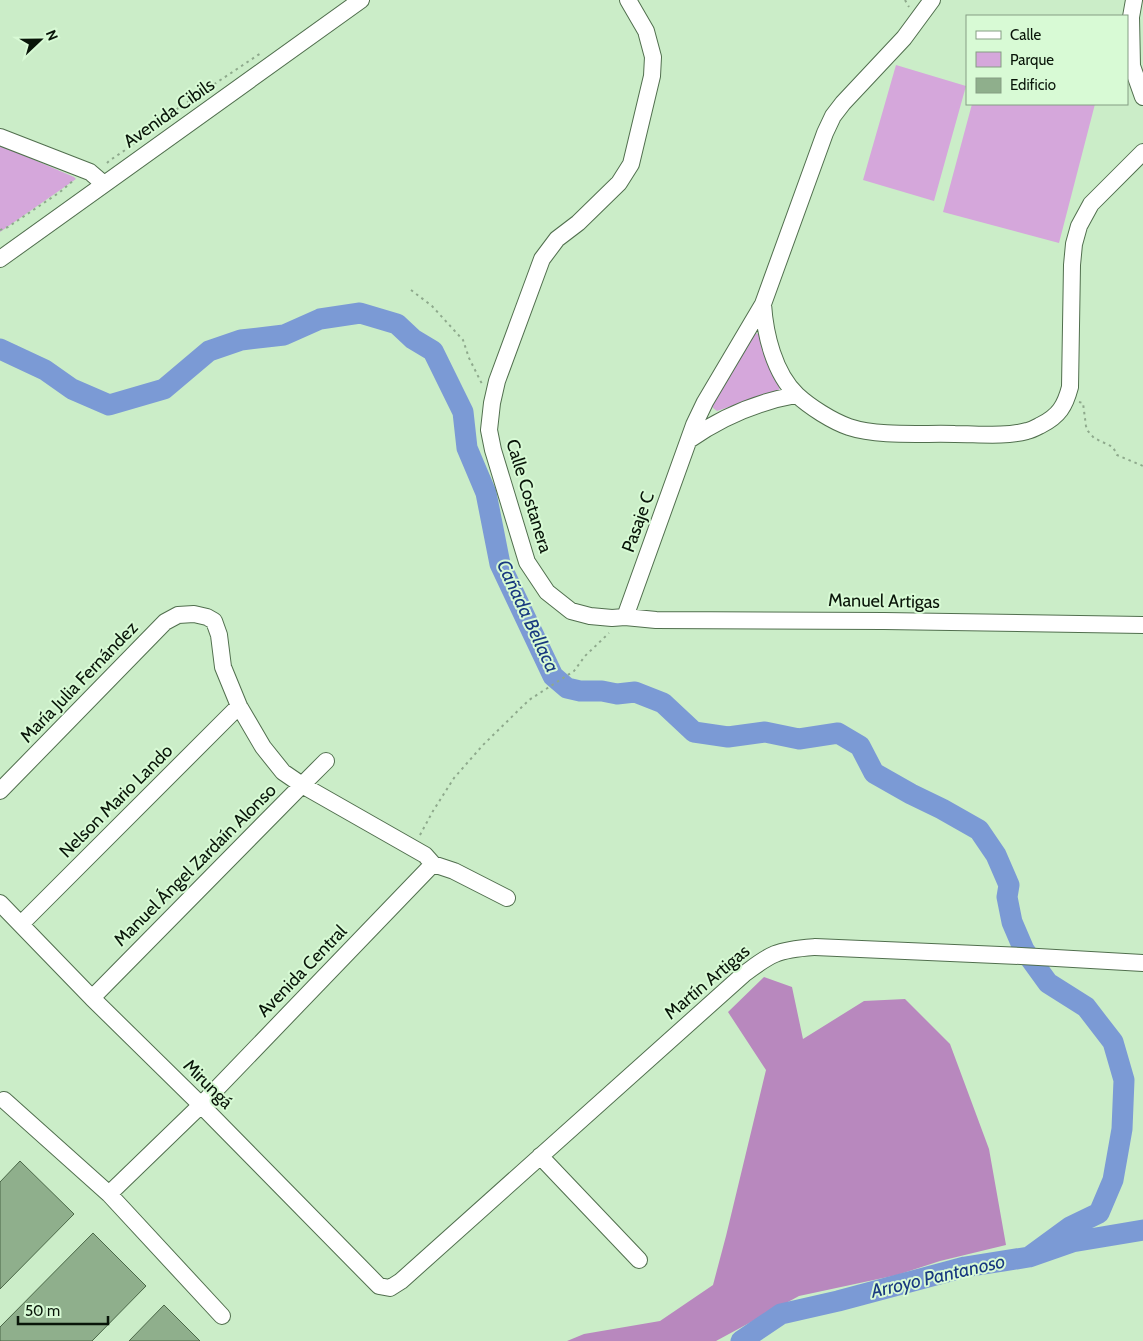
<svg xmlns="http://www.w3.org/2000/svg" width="1143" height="1341" viewBox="0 0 1143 1341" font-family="Cabin,sans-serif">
<rect width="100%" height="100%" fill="#cbedc8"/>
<path fill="#d5a7db" d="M896,65L966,86L934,201L863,180Z
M972,104H1095L1059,243L943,212Z
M0,145L74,177L76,179L0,232Z
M752,333H756L760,335L779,383L780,387L779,390L717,411L713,408L712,404Z"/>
<path fill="#b888be" d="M764,977L792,987L803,1039L864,1001L905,999L950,1044L989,1149L1006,1245L940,1261L897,1275L799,1296L716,1341H567L584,1334L660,1321L713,1285L726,1236L766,1070L728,1012Z"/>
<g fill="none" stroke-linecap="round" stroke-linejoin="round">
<path stroke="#7b9ad5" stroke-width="21" d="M0,349L45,370L72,389L109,405L164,389L209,351L241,340L284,335L320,319L360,313L397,324L413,339L433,351L463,412L467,448L486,493L500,564L553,676L567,688L580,691H602L617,694L635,692L663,703L694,732L728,737L765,732L799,739L838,733L860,746L874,773L911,794L942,809L979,830L996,855L1009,885L1007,897L1012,922L1024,950L1048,983L1086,1007L1113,1042L1124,1080L1122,1129L1113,1180L1099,1213L1070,1227L1029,1257
M741,1341L781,1314L838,1301L965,1267L1029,1257L1072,1242L1143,1230"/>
</g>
<path fill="#8faf8c" stroke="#4a6747" d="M20,1161L74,1214L0,1289V1182Z
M93,1233L146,1286L92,1341H0V1327Z
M164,1305L200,1341H129Z"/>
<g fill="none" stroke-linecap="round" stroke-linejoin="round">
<defs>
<path id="minor" d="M628,0L646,31L653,57L652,76L631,164L619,183L578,223L557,239L542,259L497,381L492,403L489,430L493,450L527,562L547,592L571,611L590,616L612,618L625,617L656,620L884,621L1143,625
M932,0L904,38L843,103L833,116L825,133L763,304C765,334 774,373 797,395C810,407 832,421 849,427C879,437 923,433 955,434C979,434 1005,437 1027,431C1032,430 1037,427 1041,425C1059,416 1065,406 1070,387L1072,265L1074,244L1079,226L1091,204L1143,152
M1134,0L1131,17L1132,66L1143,97
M0,137L90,172L104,184
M0,259L361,0
M689,440C722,417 757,402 796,395
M625,617L694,425L705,402L763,304
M0,791L165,622L178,615L194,614L207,617L214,621L219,635L223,667L239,706L263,747L283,772L302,785L425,855L433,864L454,871L507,898
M0,903L92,998L201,1105L379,1286L390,1288L401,1281L744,974C754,967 763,959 775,954C787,949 802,948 815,947L1021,956L1143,963
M21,924L239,706
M92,998L302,785L326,761
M4,1100L109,1194L222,1316
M540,1156L639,1260
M109,1194L201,1105L433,864"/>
</defs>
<use href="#minor" stroke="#516f4e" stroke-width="18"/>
<path stroke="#8ea98c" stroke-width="2" stroke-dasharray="2.5 4" stroke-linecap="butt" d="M905,0L909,7
M152,131L168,115L261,53
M107,163L109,161L134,144
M0,230L8,227L60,192L74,180
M411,290L432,306L463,340L469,358L482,384
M1079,402L1083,403L1086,426L1087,430L1094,438L1113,447L1117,455L1143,466
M420,835L433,811L454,778L483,745L529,700L574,671L585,656L609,633"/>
<use href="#minor" stroke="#fff" stroke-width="16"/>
</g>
<g text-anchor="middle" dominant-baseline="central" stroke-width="4" stroke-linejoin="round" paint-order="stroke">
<g font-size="18" fill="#091509" stroke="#d8fad5">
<text transform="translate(169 113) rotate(-35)">Avenida Cibils</text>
<text transform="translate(529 496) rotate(73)">Calle Costanera</text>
<text transform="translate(638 522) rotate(-70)">Pasaje C</text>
<text transform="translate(884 601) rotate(1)">Manuel Artigas</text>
<text transform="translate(79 682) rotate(-46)">María Julia Fernández</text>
<text transform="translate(116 801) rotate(-45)">Nelson Mario Lando</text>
<text transform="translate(195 865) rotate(-45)">Manuel Ángel Zardaín Alonso</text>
<text transform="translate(302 971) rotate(-46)">Avenida Central</text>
<text transform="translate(707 982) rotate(-40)">Martín Artigas</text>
<text transform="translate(208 1084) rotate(45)">Mirungá</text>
</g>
<g font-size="19" font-style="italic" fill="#18397f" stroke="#d8fad5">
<text transform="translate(528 616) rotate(65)">Cañada Bellaca</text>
<text transform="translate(938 1276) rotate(-13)">Arroyo Pantanoso</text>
</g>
</g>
<rect x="966" y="15" width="162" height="90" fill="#d8fad5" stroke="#859e83"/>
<rect x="976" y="31" width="25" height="8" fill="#ffffff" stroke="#859e83"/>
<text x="1010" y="40" font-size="15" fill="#091509">Calle</text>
<rect x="976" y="52" width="25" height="15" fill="#d5a7db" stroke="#859e83"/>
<text x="1010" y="65" font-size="15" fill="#091509">Parque</text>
<rect x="976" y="78" width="25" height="15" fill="#8faf8c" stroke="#859e83"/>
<text x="1010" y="90" font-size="15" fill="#091509">Edificio</text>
<g transform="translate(40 40) rotate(68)" stroke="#d8fad5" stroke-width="4" paint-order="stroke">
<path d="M0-4L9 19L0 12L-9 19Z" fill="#091509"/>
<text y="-8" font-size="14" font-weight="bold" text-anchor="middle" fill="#091509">N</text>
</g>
<path d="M18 1316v8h90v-8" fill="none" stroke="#091509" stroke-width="2.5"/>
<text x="25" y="1316" font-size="15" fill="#091509" stroke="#d8fad5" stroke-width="4" paint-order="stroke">50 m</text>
</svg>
